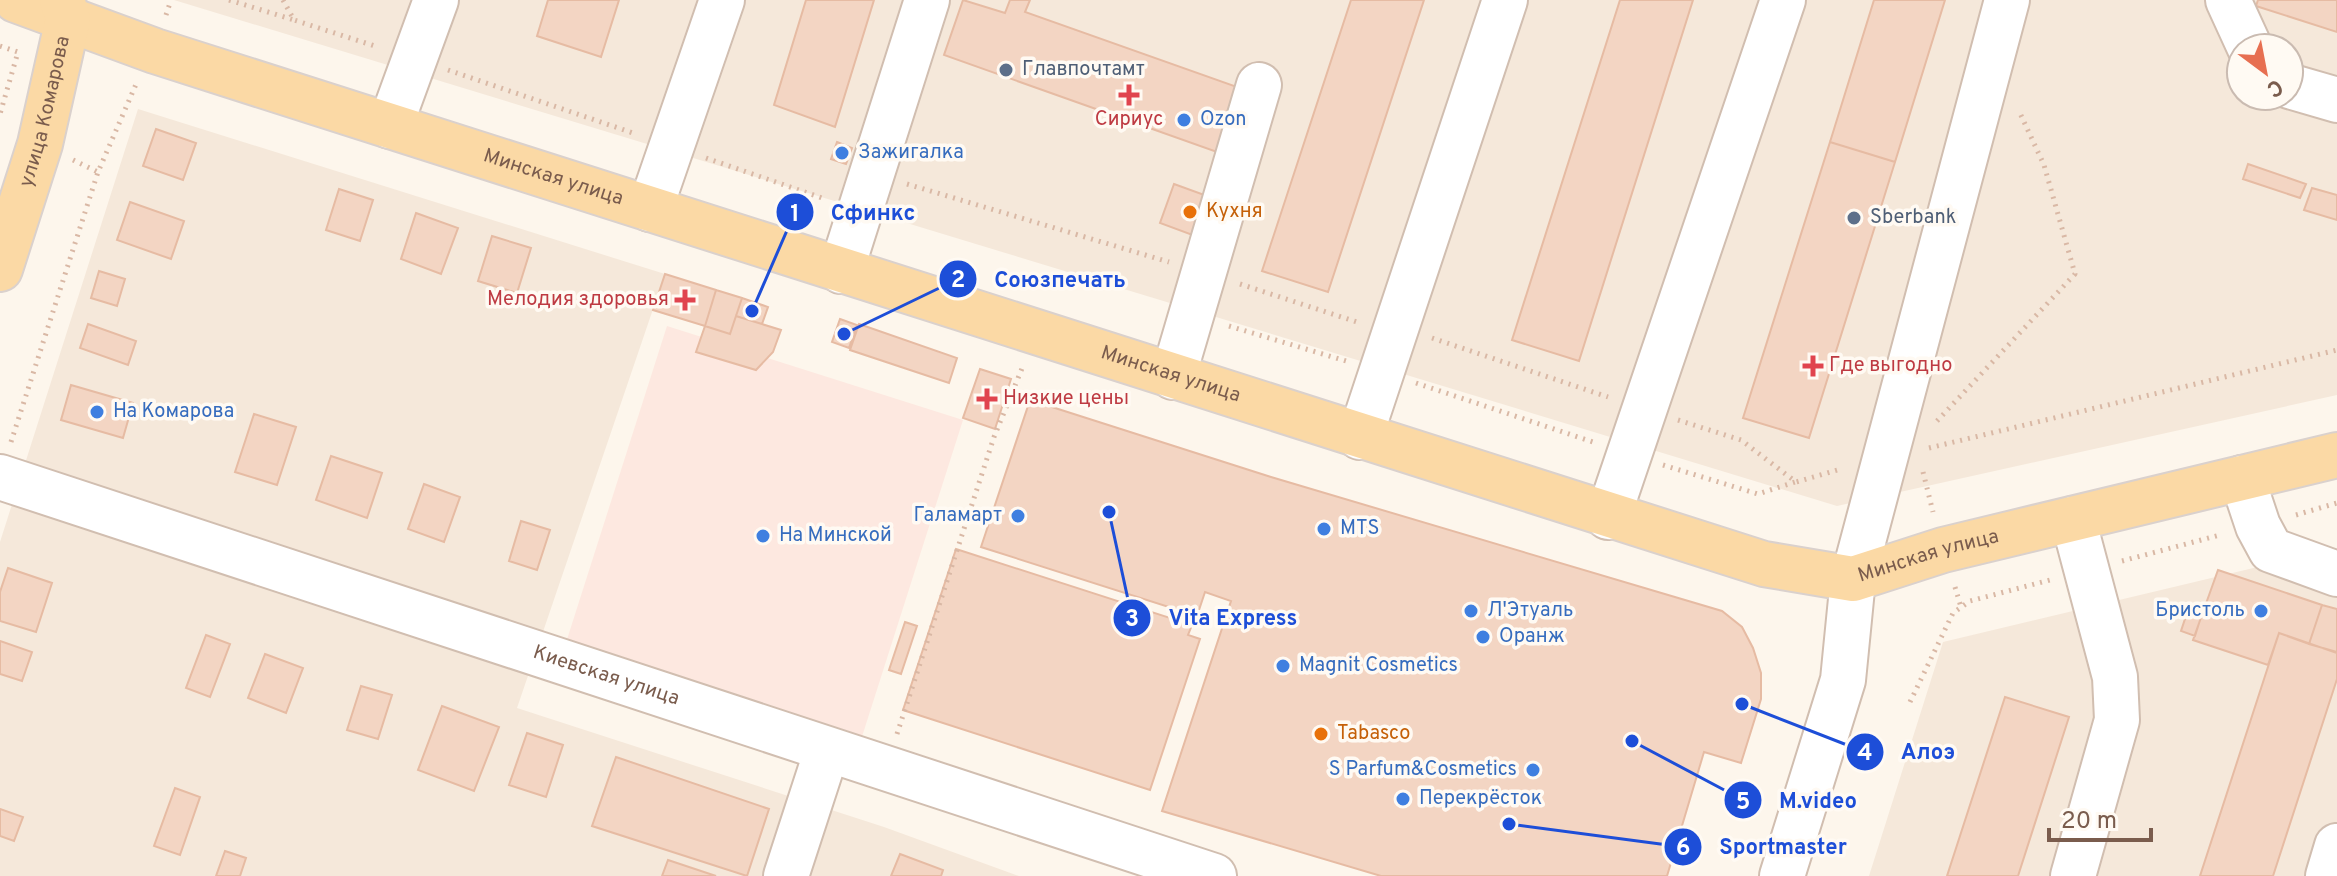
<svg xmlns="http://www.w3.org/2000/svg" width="2337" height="876" viewBox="0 0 2337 876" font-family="Overpass,sans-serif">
<rect width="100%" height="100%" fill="#fdf6ec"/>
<path fill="#f5e8da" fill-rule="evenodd" d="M174,0H2337V395L1837,506ZM2241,48H2289V96H2241Z
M138,109L665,274L517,708L884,827L1019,876H0V542Z
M2337,548V876H1869L1943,642Z"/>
<path fill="#fde8e0" d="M667,326L963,420L859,746L563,652Z"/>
<path fill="#f3d5c3" stroke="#e6bba3" stroke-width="2" d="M548,0H619L601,57L537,36Z
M806,0H874L835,127L774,105Z
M963,0L1005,13L1010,0H1030L1025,12L1240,88L1217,152L944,55Z
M1351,0H1424L1328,292L1262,271Z
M1620,0H1693L1579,361L1512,340Z
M1874,0H1945L1895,162L1830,142Z
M2258,0H2337V32L2256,6Z
M156,129L196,143L183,180L143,166Z
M837,142L852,148L846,164L831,159Z
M1830,142L1895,162L1809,438L1743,418Z
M2248,164L2306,184L2300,198L2243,179Z
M1174,184L1221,201L1206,240L1160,223Z
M2312,188L2337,195V220L2304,210Z
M339,189L373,200L360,241L326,230Z
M130,202L184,221L171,259L117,240Z
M416,213L458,228L441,274L401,259Z
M492,236L531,248L517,293L478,281Z
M99,271L125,279L117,306L91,298Z
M665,274L716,290L705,326L653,310Z
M716,290L742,298L730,334L705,326Z
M742,298L768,307L762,324L736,316Z
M736,316L781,330L773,352L756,370L696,352L705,326L730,334Z
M840,319L857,325L849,348L832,342Z
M88,324L136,341L128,365L80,348Z
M859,324L957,358L949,383L850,350Z
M980,369L1011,379L995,429L963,418Z
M71,385L133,403L123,438L61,420Z
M1030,400L1271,477L1722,611L1742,627L1753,648L1761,673V699L1741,763L1704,752L1667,876H1381L1162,811L1231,601L1205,592L1197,616L981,547Z
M254,414L296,427L277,485L235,472Z
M331,456L382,473L367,518L316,500Z
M424,484L460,497L444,542L408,529Z
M521,521L550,530L537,570L509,561Z
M956,549L1192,625L1188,635L1200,639L1150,790L903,710Z
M8,568L52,583L36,632L0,621V592Z
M2218,570L2322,605L2309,644L2279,633L2268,665L2193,640Z
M2322,605L2337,609V652L2309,644Z
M2187,613L2201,617L2195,636L2181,631Z
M905,622L917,626L901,674L889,670Z
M2279,633L2337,653V679L2273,876H2200Z
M206,635L230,644L210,697L186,688Z
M0,641L32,652L22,681L0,674Z
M265,654L303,668L286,713L248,698Z
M361,686L392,695L378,739L347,730Z
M2005,697L2069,717L2018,876H1947Z
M442,706L499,727L474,791L418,770Z
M527,733L563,745L546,797L509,785Z
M616,757L769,809L747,876L592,826Z
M175,788L200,797L180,855L154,846Z
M0,809L23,817L14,841L0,836Z
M225,851L246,858L240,876H216Z
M900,854L943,870L941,876H891Z
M668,860L716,876H662Z"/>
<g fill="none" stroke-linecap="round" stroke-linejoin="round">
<defs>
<g id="minor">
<path d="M2228,0L2250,48"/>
<path d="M2289,86L2337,100"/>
<path d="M390,126L436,0"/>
<path d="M650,209L722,0"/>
<path d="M841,271L927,0"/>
<path d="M1173,377L1259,85"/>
<path d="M1360,437L1505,0"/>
<path id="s1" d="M0,477L1214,876"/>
<path d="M2242,478L2258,526L2271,550L2337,574"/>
<path d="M1608,517L1783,0"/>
<path d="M2073,519L2115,677L2117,720L2073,876"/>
<path d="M786,876L827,750"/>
<path d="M1782,876L1843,680L1853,579L2007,0"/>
<path d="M2328,876L2337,846"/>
</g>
<g id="major">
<path id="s2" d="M16,0L155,51L1764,564L1853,579L1943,550L2337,455"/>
<path id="s3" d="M0,269L40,144L68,19L62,0"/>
</g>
</defs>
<use href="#minor" stroke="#d1beb0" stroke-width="48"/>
<use href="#major" stroke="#dad1cd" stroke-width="48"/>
<path stroke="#d9b8a5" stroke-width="5" stroke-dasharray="2 6" stroke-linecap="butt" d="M229,0L294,20
M283,0L294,20L378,47
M166,15L171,0
M0,46L18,52L0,114
M448,70L636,134
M706,158L825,199
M73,160L98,172
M907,184L1169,262
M1240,284L1360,323
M1229,326L1346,361
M1432,338L1608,397
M1416,383L1593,442
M1678,420L1741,440L1796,482L1841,469
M1937,421L2075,274L2044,165L2019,111
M11,442L98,172L137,82
M1929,448L2337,350
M1663,465L1758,494L1795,482
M1923,472L1933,512
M2296,515L2337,503
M2122,561L2220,535
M1955,587L1961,607
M1910,702L1953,613L1970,601L2050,580
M897,734L994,437L1023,366"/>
<use href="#minor" stroke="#fff" stroke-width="44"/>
<use href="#major" stroke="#fbd9a5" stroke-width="44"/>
</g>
<g fill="#5c6f8a" stroke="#fffaf3" stroke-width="3">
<circle cx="1006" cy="70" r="8"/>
<circle cx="1854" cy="218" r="8"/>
</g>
<g fill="#e0444e" stroke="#fffaf3" stroke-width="3">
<path d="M1125 83h8v8h8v8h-8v8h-8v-8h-8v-8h8z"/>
<path d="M681 288h8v8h8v8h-8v8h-8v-8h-8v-8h8z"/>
<path d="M1809 354h8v8h8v8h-8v8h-8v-8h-8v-8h8z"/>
<path d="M983 387h8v8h8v8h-8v8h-8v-8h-8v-8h8z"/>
</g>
<g fill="#3f7fe0" stroke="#fffaf3" stroke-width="3">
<circle cx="1184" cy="120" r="8"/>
<circle cx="842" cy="153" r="8"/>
<circle cx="97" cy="412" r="8"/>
<circle cx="1018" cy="516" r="8"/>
<circle cx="1324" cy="529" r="8"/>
<circle cx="763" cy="536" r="8"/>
<circle cx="1471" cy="611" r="8"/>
<circle cx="2261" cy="611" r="8"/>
<circle cx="1483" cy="637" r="8"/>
<circle cx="1283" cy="666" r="8"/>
<circle cx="1533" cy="770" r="8"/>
<circle cx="1403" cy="799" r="8"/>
</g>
<g fill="#e8710a" stroke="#fffaf3" stroke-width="3">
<circle cx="1190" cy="212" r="8"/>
<circle cx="1321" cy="734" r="8"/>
</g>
<g text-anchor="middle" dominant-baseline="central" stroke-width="7" stroke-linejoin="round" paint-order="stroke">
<g font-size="20" fill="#4e5e75" stroke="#fffaf3" text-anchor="start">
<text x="1022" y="70">Главпочтамт</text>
<text x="1870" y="218">Sberbank</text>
</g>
<g font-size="20" fill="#7a5c4d" stroke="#fffaf3">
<text stroke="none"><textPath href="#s3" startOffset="164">улица Комарова</textPath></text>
<text stroke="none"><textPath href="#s2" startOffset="566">Минская улица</textPath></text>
<text stroke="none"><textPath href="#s2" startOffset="1214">Минская улица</textPath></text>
<text stroke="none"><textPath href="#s2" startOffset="2006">Минская улица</textPath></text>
<text stroke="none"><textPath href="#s1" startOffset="638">Киевская улица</textPath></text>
</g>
<g font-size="20" fill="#be3a42" stroke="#fffaf3" text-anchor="start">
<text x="1129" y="120" text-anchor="middle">Сириус</text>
<text x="669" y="300" text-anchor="end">Мелодия здоровья</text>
<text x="1829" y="366">Где выгодно</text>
<text x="1003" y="399">Низкие цены</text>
</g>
<g font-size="20" fill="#366cbe" stroke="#fffaf3" text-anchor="start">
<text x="1200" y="120">Ozon</text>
<text x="858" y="153">Зажигалка</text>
<text x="113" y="412">На Комарова</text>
<text x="1002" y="516" text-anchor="end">Галамарт</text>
<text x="1340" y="529">MTS</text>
<text x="779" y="536">На Минской</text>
<text x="1487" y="611">Л'Этуаль</text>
<text x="2245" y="611" text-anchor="end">Бристоль</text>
<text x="1499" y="637">Оранж</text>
<text x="1299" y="666">Magnit Cosmetics</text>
<text x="1517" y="770" text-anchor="end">S Parfum&amp;Cosmetics</text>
<text x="1419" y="799">Перекрёсток</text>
</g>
<g font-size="20" fill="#c56008" stroke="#fffaf3" text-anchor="start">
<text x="1206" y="212">Кухня</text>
<text x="1337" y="734">Tabasco</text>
</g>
</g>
<path fill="none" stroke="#1d4ed8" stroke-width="3" d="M752 311L795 212M844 334L958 279M1109 512L1132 618M1742 704L1865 752M1632 741L1743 800M1509 824L1683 847"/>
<g fill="#1d4ed8" stroke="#fffaf3" stroke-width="3">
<circle cx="752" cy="311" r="8"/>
<circle cx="844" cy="334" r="8"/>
<circle cx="1109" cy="512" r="8"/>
<circle cx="1742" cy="704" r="8"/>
<circle cx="1632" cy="741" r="8"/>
<circle cx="1509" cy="824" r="8"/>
<circle cx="795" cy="212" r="20"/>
<circle cx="958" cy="279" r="20"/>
<circle cx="1132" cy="618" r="20"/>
<circle cx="1865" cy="752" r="20"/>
<circle cx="1743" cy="800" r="20"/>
<circle cx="1683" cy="847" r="20"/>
</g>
<g font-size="24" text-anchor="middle" font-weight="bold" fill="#fff">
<text x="795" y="221">1</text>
<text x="958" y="287">2</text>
<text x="1132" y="626">3</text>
<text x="1865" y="760">4</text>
<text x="1743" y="809">5</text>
<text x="1683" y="855">6</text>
</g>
<g font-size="22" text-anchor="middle" font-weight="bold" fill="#1d4ed8" stroke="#fffaf3" stroke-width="7" stroke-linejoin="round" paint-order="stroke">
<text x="873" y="220">Сфинкс</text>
<text x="1060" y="287">Союзпечать</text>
<text x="1233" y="625">Vita Express</text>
<text x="1928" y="759">Алоэ</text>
<text x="1818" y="808">M.video</text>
<text x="1783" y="854">Sportmaster</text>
</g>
<g transform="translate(2265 72) rotate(148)"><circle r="38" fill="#fffaf3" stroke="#cabbb1" stroke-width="2"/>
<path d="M0-6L14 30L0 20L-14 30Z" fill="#e76f51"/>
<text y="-12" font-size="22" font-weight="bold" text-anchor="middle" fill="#7a5c4d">С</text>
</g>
<path d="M2049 828v12h102v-12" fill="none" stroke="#7a5c4d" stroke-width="4"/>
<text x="2061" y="828" font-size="24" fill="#7a5c4d" stroke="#fffaf3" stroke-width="6" paint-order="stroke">20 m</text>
</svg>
